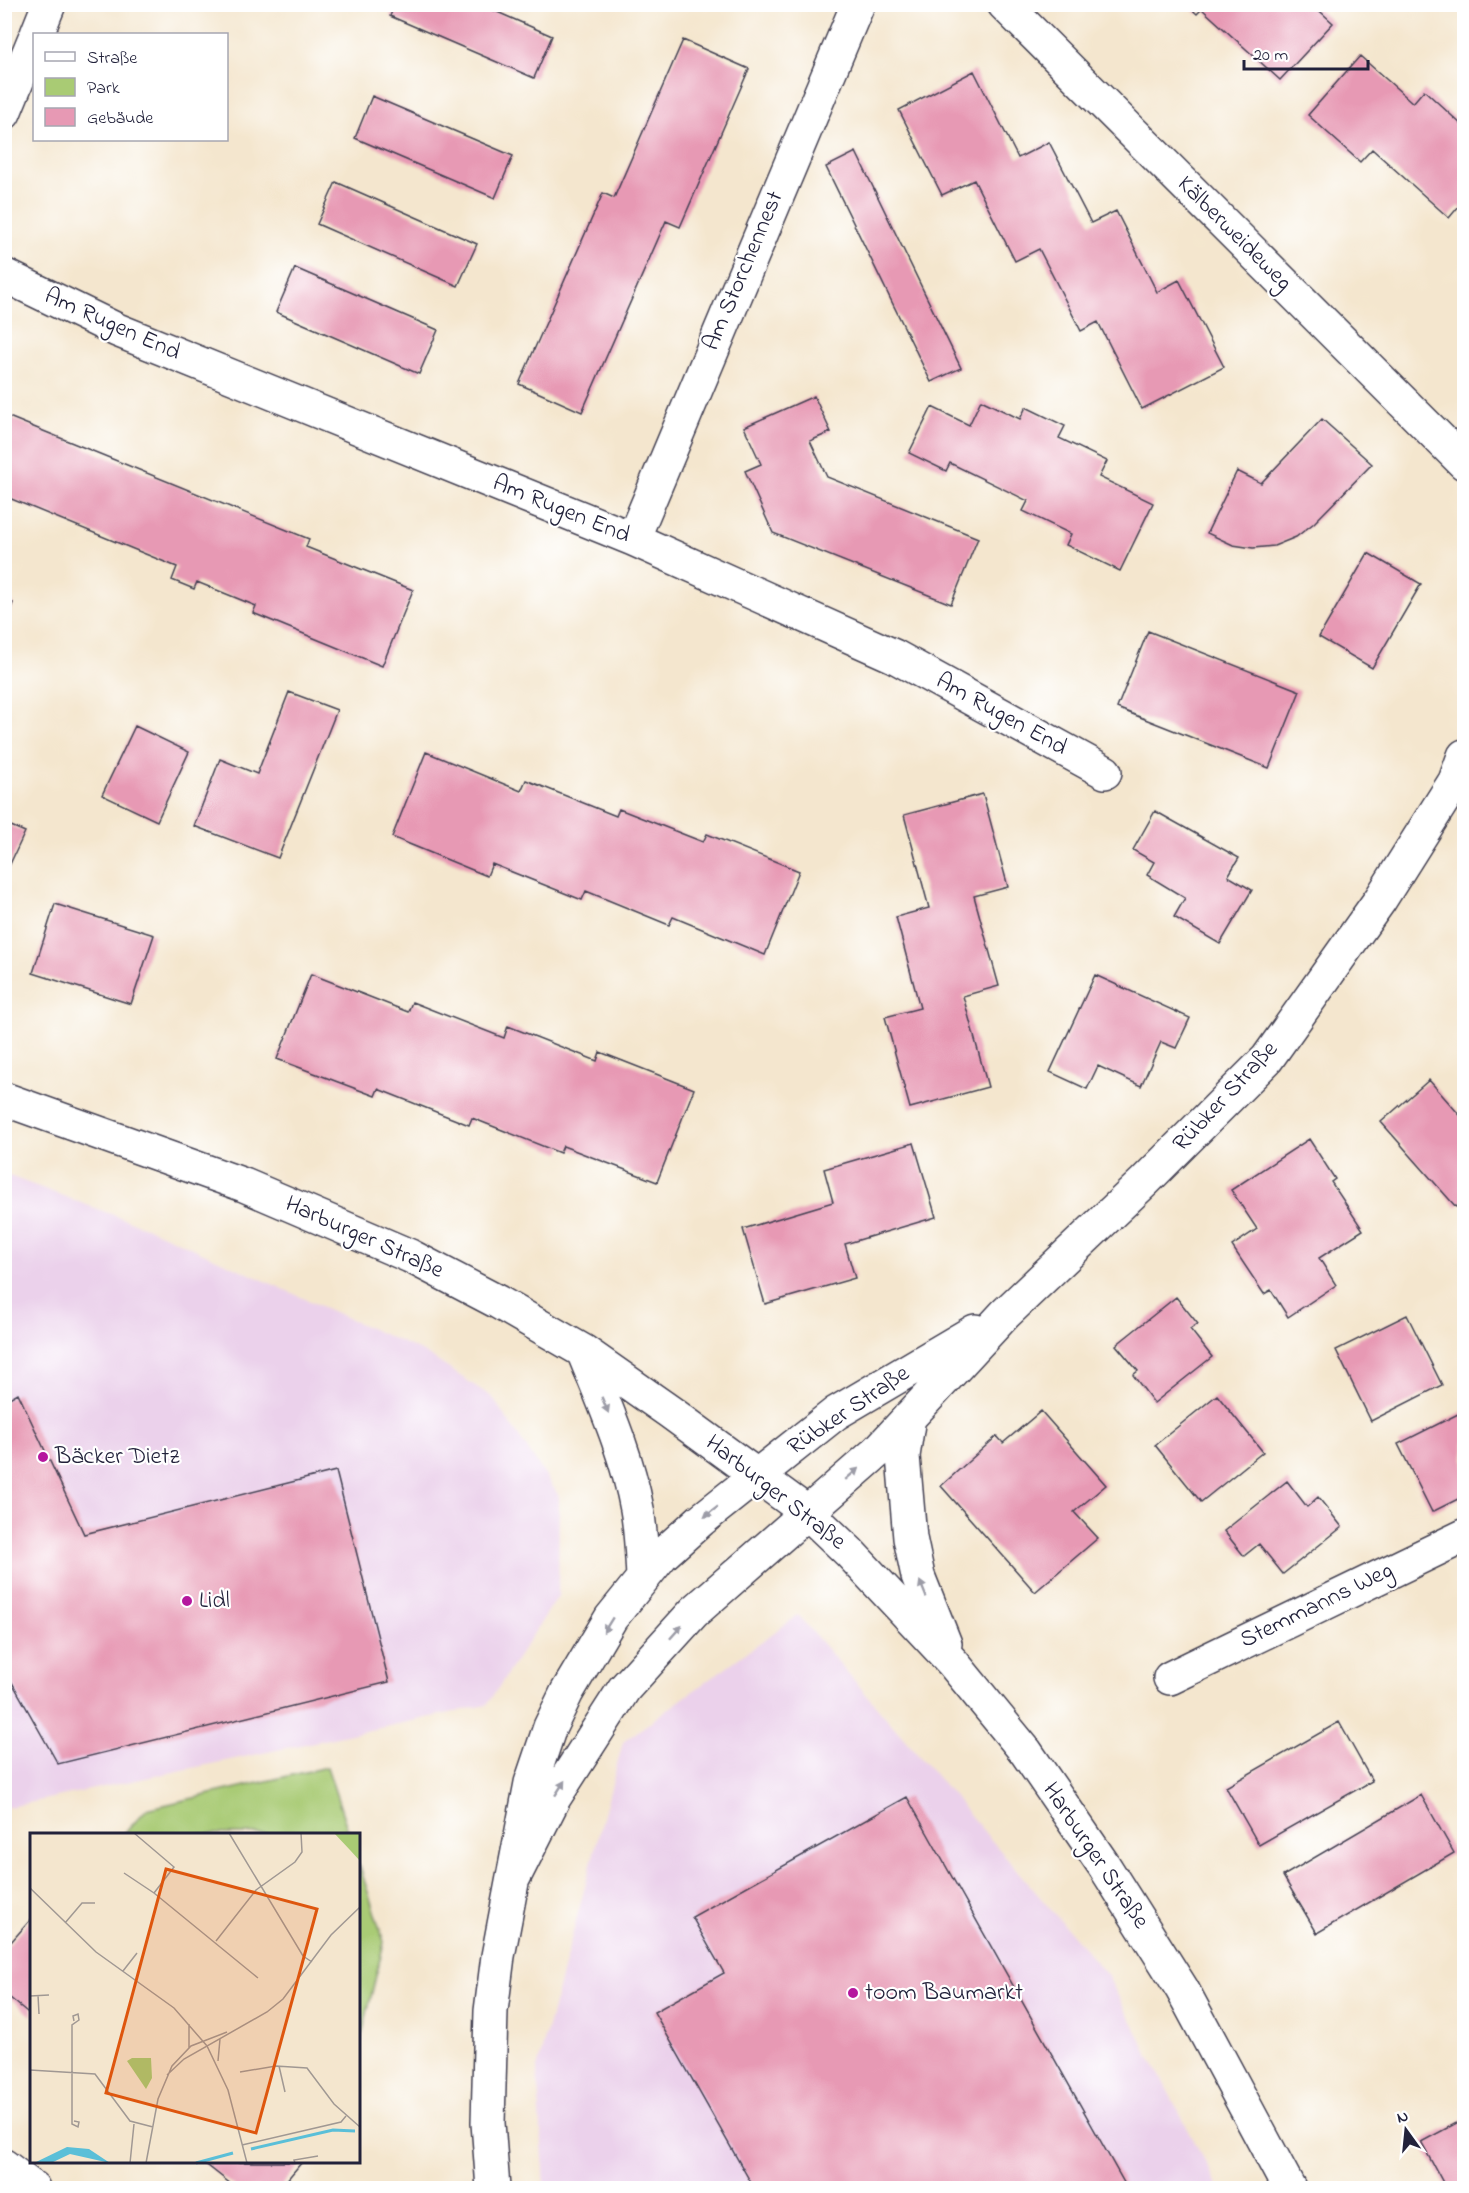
<svg xmlns="http://www.w3.org/2000/svg" width="1469" height="2193" viewBox="0 0 1469 2193" font-family="'Indie Flower',sans-serif">
<rect width="100%" height="100%" fill="#fff"/>
<filter id="ink" filterUnits="userSpaceOnUse"><feTurbulence type="fractalNoise" baseFrequency=".0167" numOctaves="2"/><feDisplacementMap in="SourceGraphic" scale="12" xChannelSelector="R" yChannelSelector="G"/><feConvolveMatrix kernelMatrix="1 2 1 2 8 2 1 2 1" color-interpolation-filters="sRGB"/></filter>
<filter id="wash" filterUnits="userSpaceOnUse"><feTurbulence type="fractalNoise" baseFrequency=".008" numOctaves="4" result="noise"/><feDisplacementMap in="SourceGraphic" scale="24" xChannelSelector="R" yChannelSelector="G"/><feGaussianBlur stdDeviation="1.35" result="paint"/><feColorMatrix in="noise" values="0 0 0 0 0 0 0 0 0 0 0 0 0 0 0 0 0 1.4 0 .05"/><feComposite in="paint" operator="in"/></filter>
<g filter="url(#wash)">
<rect width="100%" height="100%" fill="#f4e6ce"/>
<path fill="#ebd1eb" d="M4,1174L148,1228L425,1353L492,1397L559,1496L558,1596L487,1705L5,1808Z
M798,1615L1107,1975L1219,2188H545L537,2069L623,1742Z"/>
<path fill="#a9cb74" stroke="#667658" stroke-width="1.5" d="M327,1767L349,1834H124L147,1809Z
M359,1864L384,1942L359,2047Z"/>
<g id="blocks">
<path fill="#e799b4" d="M395,4H479L552,36L534,78L390,16Z
M1186,4H1312L1333,23L1280,80L1202,9L1197,14Z
M683,40L749,69L680,227L666,221L582,412L519,384L603,193L614,198Z
M1360,56L1413,103L1424,90L1464,127V211L1459,206L1449,218L1372,149L1360,162L1308,115Z
M974,71L1018,158L1049,142L1091,223L1116,211L1157,292L1179,280L1224,367L1142,409L1098,322L1081,331L1039,249L1015,261L974,180L942,195L899,110Z
M372,96L513,156L495,198L355,138Z
M856,152L961,368L931,382L826,167Z
M336,182L477,244L458,286L317,224Z
M295,268L438,330L419,374L276,312Z
M814,396L831,432L810,441L827,477L978,538L951,604L773,533L745,471L761,464L744,427Z
M981,400L1020,419L1026,407L1065,426L1059,438L1107,461L1099,477L1153,503L1120,571L1066,545L1071,534L1023,511L1028,501L950,463L946,471L909,453L932,407L969,425Z
M4,415L309,539L306,547L413,590L382,666L253,613L256,606L197,582L194,589L172,580L177,567L4,496Z
M1322,419L1372,464L1314,523L1296,537L1274,546L1253,548L1233,545L1207,533L1237,471L1261,483Z
M1368,553L1421,584L1372,668L1319,637Z
M4,599L13,603L5,624H4Z
M1148,631L1300,691L1269,768L1117,708Z
M289,692L337,710L278,858L194,826L220,759L257,774Z
M135,726L189,752L157,821L102,795Z
M426,752L521,791L526,780L616,816L619,809L703,842L707,834L799,871L765,955L673,917L669,925L586,891L582,900L492,864L487,876L392,837Z
M983,794L1008,887L974,896L999,986L963,996L988,1087L910,1108L885,1017L920,1008L896,917L929,908L904,815Z
M1155,811L1239,858L1228,876L1252,890L1220,944L1174,917L1185,898L1147,875L1154,862L1133,850Z
M4,823L25,832L4,877Z
M55,904L154,935L131,1004L33,973Z
M311,974L408,1012L412,1002L504,1038L508,1026L597,1061L600,1052L694,1089L657,1182L563,1146L560,1153L472,1118L469,1125L378,1089L375,1096L277,1059Z
M1095,975L1190,1018L1176,1048L1161,1042L1141,1086L1098,1066L1087,1089L1050,1072Z
M1429,1080L1464,1120V1200L1456,1207L1381,1122Z
M1309,1139L1335,1179L1331,1182L1363,1230L1319,1258L1336,1285L1288,1317L1271,1290L1264,1294L1232,1246L1257,1229L1231,1190Z
M914,1143L936,1217L845,1244L855,1278L765,1304L743,1229L833,1202L824,1169Z
M1176,1297L1198,1324L1190,1329L1212,1357L1154,1403L1133,1375L1138,1371L1116,1345Z
M1407,1315L1442,1385L1371,1421L1336,1350Z
M18,1393L84,1534L336,1471L389,1682L58,1764L4,1668V1401Z
M1217,1395L1263,1452L1201,1502L1155,1445Z
M1041,1411L1106,1485L1074,1512L1098,1538L1035,1592L941,1486L997,1436L1003,1443Z
M1464,1411V1496L1432,1512L1398,1444Z
M1287,1481L1307,1507L1318,1497L1342,1527L1283,1574L1259,1544L1244,1556L1224,1531Z
M1339,1722L1372,1781L1259,1845L1226,1787Z
M1421,1795L1454,1853L1317,1933L1283,1876Z
M907,1797L1127,2188H754L654,2012L724,1973L692,1917Z
M32,1918V2016L4,1993V1950Z
M1464,2119V2188H1446L1421,2142Z
M203,2162H302L280,2188H236Z"/>
</g>
</g>
<g filter="url(#ink)">
<use href="#blocks" fill-opacity="0" stroke="#423f51" stroke-width="1.5"/>
<g fill="none" stroke-linecap="round" stroke-linejoin="round">
<defs>
<path id="street" d="M1004,4L1464,463
M37,34L49,4
M4,113L34,40
M4,275L117,330L633,539L894,656L1105,772
M633,539L858,4
M1170,1678L1464,1536
M4,2166L33,2188"/>
<path id="secondary" d="M4,1099L244,1185L410,1256L498,1302L583,1351L670,1412L808,1513L849,1552L953,1663L1026,1752L1103,1864L1182,1989L1289,2188
M583,1351C604,1403 627,1454 637,1509C641,1532 642,1555 643,1578
M909,1417L903,1456L910,1538L918,1576L945,1644
M514,1877L554,1798L624,1689L694,1612L878,1451L1005,1314L1144,1182L1267,1059L1380,900L1455,781L1464,756
M493,2188L488,2123L491,2011L498,1956L531,1783L550,1727L567,1692L611,1618L662,1555L701,1520L836,1413L975,1331"/>
</defs>
<use href="#street" stroke="#423f51" stroke-width="36"/>
<use href="#secondary" stroke="#423f51" stroke-width="36"/>
<use href="#street" stroke="#fff" stroke-width="33"/>
<use href="#secondary" stroke="#fff" stroke-width="33"/>
</g>
<defs><path id="oneway-solid" d="M-6-.8H1V-3.2L6.5 0L1 3.2V.8H-6Z" transform="scale(1.5)"/></defs>
<g fill="#9c9ca7">
<use href="#oneway-solid" transform="translate(605 1405) rotate(67)"/>
<use href="#oneway-solid" transform="translate(852 1474) rotate(-41)"/>
<use href="#oneway-solid" transform="translate(711 1512) rotate(142)"/>
<use href="#oneway-solid" transform="translate(923 1589) rotate(-112)"/>
<use href="#oneway-solid" transform="translate(608 1625) rotate(122)"/>
<use href="#oneway-solid" transform="translate(676 1632) rotate(-48)"/>
<use href="#oneway-solid" transform="translate(560 1788) rotate(-57)"/>
</g>
</g>
<g fill="#b5179e" stroke="#fff" stroke-width="2">
<circle cx="43" cy="1457" r="6"/>
<circle cx="187" cy="1601" r="6"/>
<circle cx="853" cy="1993" r="6"/>
</g>
<g text-anchor="middle" dominant-baseline="central" stroke-width="4.5" stroke-linejoin="round" paint-order="stroke">
<g font-size="24" fill="#22223b" stroke="#fff">
<text transform="translate(1234 234) rotate(45)">Kälberweideweg</text>
<text transform="translate(744 271) rotate(-67)">Am Storchennest</text>
<text transform="translate(112 325) rotate(24)">Am Rugen End</text>
<text transform="translate(561 510) rotate(22)">Am Rugen End</text>
<text transform="translate(1001 715) rotate(29)">Am Rugen End</text>
<text transform="translate(1226 1097) rotate(-47)">Rübker Straße</text>
<text transform="translate(364 1238) rotate(24)">Harburger Straße</text>
<text transform="translate(849 1411) rotate(-34)">Rübker Straße</text>
<text transform="translate(775 1493) rotate(38)">Harburger Straße</text>
<text transform="translate(1317 1606) rotate(-26)">Stemmanns Weg</text>
<text transform="translate(1095 1856) rotate(56)">Harburger Straße</text>
</g>
<g font-size="24" fill="#22223b" stroke="#fff" text-anchor="start">
<text x="55" y="1457">Bäcker Dietz</text>
<text x="199" y="1601">Lidl</text>
<text x="865" y="1993">toom Baumarkt</text>
</g>
</g>
<g transform="translate(30 1833)">
<rect width="330" height="330" fill="#f4e6ce"/>
<path d="M304,0H330V28L320,17ZM102,225H121L122,245L116,256L97,228Z" fill="#a9cb74"/>
<path d="M37,314L59,316L80,330L40,321L21,330H4Z" fill="#5abfd8"/>
<path fill="none" stroke="#5abfd8" stroke-width="3" d="M221,316L303,297L325,298M166,330L203,320"/>
<path fill="none" stroke="#a09893" stroke-width="1.5" d="M104,0L144,34L124,60M199,0L273,123L282,129M94,40L124,60L228,145M0,55L66,119L144,175L177,213L198,257L217,330M35,90L52,70H65M186,108L226,57L265,29L272,19L271,0M93,138L107,120M8,162L9,181M0,163L19,162M159,215V191M188,228L190,206M249,233L255,259M0,237L65,241L100,288L123,294M210,239L246,233L277,235L304,271L330,294M137,242L154,226L237,179L253,166L301,102L330,74M44,288L49,289L48,294L42,291V192L49,187L48,181L43,183L44,188M212,312L311,289L316,283M100,330L104,291M116,330L128,266L142,233L161,213L197,199M265,330L264,327L288,323"/>
<path fill="#de560e" fill-opacity="0.15" stroke="#de560e" stroke-width="3" d="M136,36L287,76L226,300L76,260Z"/>
<rect width="330" height="330" fill="none" stroke="#22223b" stroke-width="3"/>
</g>
<rect width="1469" height="2193" fill="none" stroke="#fff" stroke-width="24"/>
<rect x="33" y="33" width="195" height="108" fill="#ffffff" stroke="#a7a7b1" stroke-width="1.5"/>
<rect x="45" y="52" width="30" height="9" fill="#ffffff" stroke="#a7a7b1" stroke-width="1.5"/>
<text x="87" y="63" font-size="18" fill="#22223b">Straße</text>
<rect x="45" y="78" width="30" height="18" fill="#a9cb74" stroke="#a7a7b1" stroke-width="1.5"/>
<text x="87" y="93" font-size="18" fill="#22223b">Park</text>
<rect x="45" y="108" width="30" height="18" fill="#e799b4" stroke="#a7a7b1" stroke-width="1.5"/>
<text x="87" y="123" font-size="18" fill="#22223b">Gebäude</text>
<g transform="translate(1406 2130) rotate(345)" stroke="#ffffff" stroke-width="4.5" paint-order="stroke">
<path d="M0-4.5L10 22L0 15L-10 22Z" fill="#22223b"/>
<text y="-9" font-size="16" font-weight="bold" text-anchor="middle" fill="#22223b">N</text>
</g>
<path d="M1244 60v9h124v-9" fill="none" stroke="#22223b" stroke-width="3"/>
<text x="1253" y="60" font-size="18" fill="#22223b" stroke="#ffffff" stroke-width="4.5" paint-order="stroke">20 m</text>
</svg>
